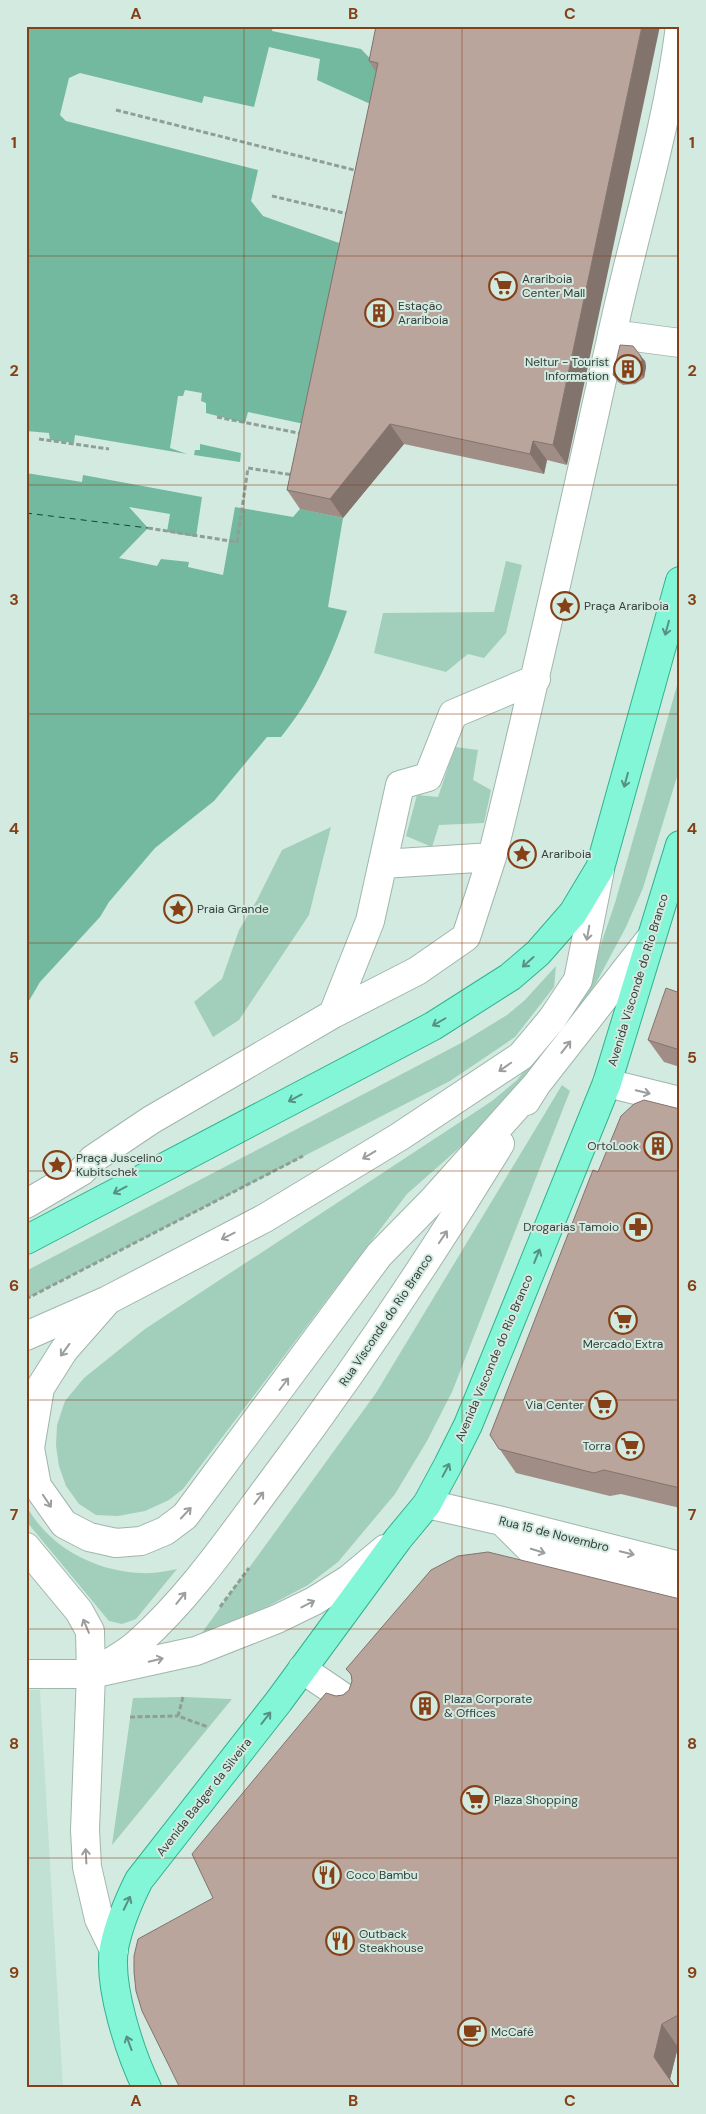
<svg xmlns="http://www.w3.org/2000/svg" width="706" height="2114" viewBox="0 0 706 2114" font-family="'DM Sans',sans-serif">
<rect width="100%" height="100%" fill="#d3eae0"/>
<path fill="#c1e1d4" d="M26,1690H40L63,2088H26Z"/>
<path fill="#a2cebc" d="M506,561L522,565L506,633L484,658L468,654L446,672L374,653L383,613L494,612Z
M680,675V767L643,888L626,927L595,985L538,1065L502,1110L407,1194L183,1489L169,1500L145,1511L118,1516L96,1515L79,1504L66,1486L59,1466L56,1446L57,1425L65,1401L84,1378L145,1329L492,1101L517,1080L562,1022L589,979L615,903Z
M455,747L478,750L473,780L491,790L484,823L439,825L432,847L406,836L417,795L438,797Z
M331,827L309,915L239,1020L213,1037L194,1002L222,979L239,930L257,900L282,850Z
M556,966L554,987L515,1037L450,1081L26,1299V1271L463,1042L507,1015L525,1000Z
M562,1085L570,1091L452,1392L427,1441L395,1494L338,1562L308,1585L261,1610L201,1634L376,1393Z
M26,1505C48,1547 96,1572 143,1573C154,1574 166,1571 177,1569L136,1619L122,1624L109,1621L26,1521Z
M183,1697L232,1699L112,1845L133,1698Z"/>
<path fill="#72b9a0" d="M26,26H395L301,509L343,518L328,607L347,611C331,658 312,699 281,737H267L214,801L155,848L109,902L100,917L40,982L26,1006Z"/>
<path fill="#d3eae0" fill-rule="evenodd" d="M273,26H395L384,73L361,49L272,31Z
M269,47L320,59L317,80L386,111L356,249L263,216L251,201L258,170L66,121L60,115L69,78L80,73L202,103L204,96L254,107Z
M185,390L202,393L201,401L206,403V413L245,423L248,412L318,427L300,509L293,517L235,507L223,575L188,567L189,562L161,559L157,566L119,558L148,528L129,507L170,514L167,532L196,537L202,497L83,475L82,482L26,473V431L49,433L50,440L74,443L75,435L187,454L170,448L178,396H183ZM200,444L241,453L240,462L194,455L195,450H200Z"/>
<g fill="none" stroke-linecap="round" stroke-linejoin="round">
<path stroke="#0b4837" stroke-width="1" stroke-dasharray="6 5" stroke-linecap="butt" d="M26,513L148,528"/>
<defs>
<path id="minor" d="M612,334L680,343
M383,864L492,857C535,684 573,510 612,335C634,232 667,131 680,26
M333,1014L370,921L400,785L428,777L453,714L536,679
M607,1083L680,1101
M526,1101L536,1085L650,939
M26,1204L82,1171L93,1159L151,1120L333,1014L417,971L466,937L492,857
M108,1300L64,1350L40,1388L30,1448L37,1486L64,1524L89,1537L116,1543L141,1541L165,1531L185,1516L379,1255L433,1200L536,1085
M26,1336L108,1300L265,1218L399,1137L521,1056L552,1019L578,980L600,870
M427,1504L502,1521L680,1566
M503,1522L531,1550L680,1588
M26,1547L79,1611L90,1631L91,1674L85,1830L87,1867L99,1919L114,1950
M302,1669L352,1703
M26,1674H91L196,1651L277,1619L314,1601L349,1579L385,1549
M91,1674C106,1664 125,1655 138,1643C190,1597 232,1535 273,1480C354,1372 429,1260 500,1144"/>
<path id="major" d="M26,1240L433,1026L510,977L538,953L573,913L600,868L680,581
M147,2088C130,2053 108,1986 114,1948C119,1923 128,1902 139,1880L279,1701L398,1539L427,1504L448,1465L468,1425L504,1337L607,1083L680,845"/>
</defs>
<use href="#minor" stroke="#a0b6ad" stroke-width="30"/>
<use href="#major" stroke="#32b28e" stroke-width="30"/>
<path stroke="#8e9f98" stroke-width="3" stroke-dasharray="5 2.5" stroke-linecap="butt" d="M116,110L358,171
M272,196L348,214
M217,417L303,434
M39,439L109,449
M148,528L237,542L248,468L293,475
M26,1299L303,1156
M220,1607L249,1568
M183,1697L178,1716L208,1727
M130,1717L178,1716"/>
<use href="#minor" stroke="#fff" stroke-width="28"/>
<use href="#major" stroke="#83f6d7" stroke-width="28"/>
</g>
<path fill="#a08e86" d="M376,26L567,465L547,460L544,474L404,444L343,518L300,509L287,490L376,72L369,61Z
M645,361L646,367L644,378L635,384L623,385L618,382L613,375Z
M680,993V1067L664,1062L648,1040Z
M680,1109V1508L621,1494L610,1496L516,1473L490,1435L598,1172Z
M680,1599V2045L678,2047L670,2079L675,2087L213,1898L336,1696L343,1695L349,1690L352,1681L351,1675L346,1669Z"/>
<path fill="#82746d" d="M642,26H660L567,465L553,445Z
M640,355L645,361L646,367L644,378L639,371Z
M390,424L404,444L343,518L330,499Z
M533,441L547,460L544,474L530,454Z
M662,2024L678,2047L670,2079L676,2088L654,2057Z"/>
<path fill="#baa59c" stroke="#82746d" d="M376,26H642L553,445L533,441L530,454L390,424L330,499L287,490L378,63L369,61Z
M620,345L633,346L640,355L642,360L639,371L630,378H618L613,375Z
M666,988L680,993V1050L648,1040Z
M644,1100L680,1109V1488L604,1470L594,1473L499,1449L490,1435L593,1170L598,1172L621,1116L634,1104Z
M488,1552L680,1599V2014L662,2024L654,2057L675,2087L677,2088H180L142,2011L136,1991L134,1972V1956L138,1939L213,1898L192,1854L326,1693L336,1696L343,1695L349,1690L352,1681L351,1674L346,1669L431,1570L458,1556Z"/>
<defs><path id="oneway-shaft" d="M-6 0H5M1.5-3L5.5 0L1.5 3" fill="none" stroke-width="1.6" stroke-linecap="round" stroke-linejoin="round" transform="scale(1.25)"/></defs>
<g stroke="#589181">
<use href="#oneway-shaft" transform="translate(667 628) rotate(105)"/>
<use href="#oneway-shaft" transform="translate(626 780) rotate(105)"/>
<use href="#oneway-shaft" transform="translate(528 962) rotate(138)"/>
<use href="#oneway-shaft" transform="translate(439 1022) rotate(150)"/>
<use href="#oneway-shaft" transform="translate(295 1098) rotate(152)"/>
<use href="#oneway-shaft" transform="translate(120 1190) rotate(152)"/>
<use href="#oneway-shaft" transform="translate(537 1256) rotate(-68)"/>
<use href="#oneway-shaft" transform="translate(446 1470) rotate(-62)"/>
<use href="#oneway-shaft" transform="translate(266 1718) rotate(-52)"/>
<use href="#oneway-shaft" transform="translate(127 1903) rotate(-64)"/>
<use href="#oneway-shaft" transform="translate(129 2043) rotate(-110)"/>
</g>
<g stroke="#9a9e9c">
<use href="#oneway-shaft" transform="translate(588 933) rotate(100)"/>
<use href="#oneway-shaft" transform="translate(566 1047) rotate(-52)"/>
<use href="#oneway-shaft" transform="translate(505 1067) rotate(145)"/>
<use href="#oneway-shaft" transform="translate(643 1092) rotate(14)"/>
<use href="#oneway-shaft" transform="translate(369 1155) rotate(149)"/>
<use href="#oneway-shaft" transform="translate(228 1236) rotate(153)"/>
<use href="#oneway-shaft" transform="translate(443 1237) rotate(-56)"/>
<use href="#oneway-shaft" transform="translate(65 1350) rotate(126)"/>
<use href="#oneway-shaft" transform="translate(284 1384) rotate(-53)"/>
<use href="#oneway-shaft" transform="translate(259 1498) rotate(-53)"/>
<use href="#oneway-shaft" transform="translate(47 1501) rotate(56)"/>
<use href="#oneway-shaft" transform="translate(186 1513) rotate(-47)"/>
<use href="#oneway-shaft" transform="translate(538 1551) rotate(17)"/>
<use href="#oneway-shaft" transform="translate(627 1553) rotate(14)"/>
<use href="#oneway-shaft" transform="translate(181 1598) rotate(-51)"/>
<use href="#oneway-shaft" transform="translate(308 1604) rotate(-27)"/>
<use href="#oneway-shaft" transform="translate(86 1626) rotate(-113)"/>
<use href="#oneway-shaft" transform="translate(156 1660) rotate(-14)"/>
<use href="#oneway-shaft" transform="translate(86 1856) rotate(-93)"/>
</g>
<path fill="none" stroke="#854017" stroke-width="1" stroke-opacity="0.55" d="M244,26V2088M462,26V2088M26,256H680M26,485H680M26,714H680M26,943H680M26,1171H680M26,1400H680M26,1629H680M26,1858H680"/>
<defs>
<symbol id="supermarket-ring" viewBox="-11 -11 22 22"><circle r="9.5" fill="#d3eae0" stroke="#854017" stroke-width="1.5"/><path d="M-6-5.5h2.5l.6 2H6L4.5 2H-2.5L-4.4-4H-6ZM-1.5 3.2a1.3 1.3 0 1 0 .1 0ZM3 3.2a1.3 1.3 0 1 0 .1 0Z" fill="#854017"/></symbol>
<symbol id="building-ring" viewBox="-11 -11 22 22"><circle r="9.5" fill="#d3eae0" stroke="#854017" stroke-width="1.5"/><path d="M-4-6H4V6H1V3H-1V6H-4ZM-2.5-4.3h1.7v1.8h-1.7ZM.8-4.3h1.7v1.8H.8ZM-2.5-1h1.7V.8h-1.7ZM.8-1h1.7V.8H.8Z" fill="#854017"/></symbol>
<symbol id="sight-ring" viewBox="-11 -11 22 22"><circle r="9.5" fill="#d3eae0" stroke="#854017" stroke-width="1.5"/><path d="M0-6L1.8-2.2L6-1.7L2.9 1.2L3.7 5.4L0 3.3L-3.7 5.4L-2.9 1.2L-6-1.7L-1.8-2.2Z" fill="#854017"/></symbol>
<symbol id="pharmacy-ring" viewBox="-11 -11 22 22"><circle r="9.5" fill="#d3eae0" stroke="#854017" stroke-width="1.5"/><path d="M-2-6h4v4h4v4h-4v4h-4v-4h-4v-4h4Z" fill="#854017"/></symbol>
<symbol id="restaurant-ring" viewBox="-11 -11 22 22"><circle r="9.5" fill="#d3eae0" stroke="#854017" stroke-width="1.5"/><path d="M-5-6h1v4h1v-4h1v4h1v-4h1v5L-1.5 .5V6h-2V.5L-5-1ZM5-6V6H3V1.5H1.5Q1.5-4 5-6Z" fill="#854017"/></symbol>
<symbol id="cafe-ring" viewBox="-11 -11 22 22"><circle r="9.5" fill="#d3eae0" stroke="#854017" stroke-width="1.5"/><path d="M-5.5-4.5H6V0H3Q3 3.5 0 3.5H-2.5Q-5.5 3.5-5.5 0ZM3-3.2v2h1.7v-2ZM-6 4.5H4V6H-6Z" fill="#854017"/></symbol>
</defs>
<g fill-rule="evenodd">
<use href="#supermarket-ring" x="487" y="270" width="32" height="32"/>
<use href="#building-ring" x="363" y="297" width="32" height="32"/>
<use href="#building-ring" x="612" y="353" width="32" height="32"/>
<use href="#sight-ring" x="549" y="590" width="32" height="32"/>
<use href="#sight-ring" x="506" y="838" width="32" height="32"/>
<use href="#sight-ring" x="162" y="893" width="32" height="32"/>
<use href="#building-ring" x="642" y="1130" width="32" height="32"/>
<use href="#sight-ring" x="41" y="1149" width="32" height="32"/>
<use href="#pharmacy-ring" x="622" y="1211" width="32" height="32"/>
<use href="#supermarket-ring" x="607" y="1304" width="32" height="32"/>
<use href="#supermarket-ring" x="587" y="1389" width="32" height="32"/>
<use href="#supermarket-ring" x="614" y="1430" width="32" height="32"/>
<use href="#building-ring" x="409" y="1690" width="32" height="32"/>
<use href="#supermarket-ring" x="459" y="1784" width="32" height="32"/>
<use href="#restaurant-ring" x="311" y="1859" width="32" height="32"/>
<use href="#restaurant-ring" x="324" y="1925" width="32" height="32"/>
<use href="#cafe-ring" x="456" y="2016" width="32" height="32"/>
</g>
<g text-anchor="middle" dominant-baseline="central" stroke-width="4" stroke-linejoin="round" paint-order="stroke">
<g font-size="12" fill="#353e3a" stroke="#d3eae0" text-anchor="start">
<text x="522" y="279">Arariboia<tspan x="522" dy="14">Center Mall</tspan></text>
<text x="398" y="306">Estação<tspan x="398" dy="14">Arariboia</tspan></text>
<text x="609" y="362" text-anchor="end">Neltur - Tourist<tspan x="609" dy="14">Information</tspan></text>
<text x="584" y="606">Praça Arariboia</text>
<text x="541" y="854">Arariboia</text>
<text x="197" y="909">Praia Grande</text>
<text x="639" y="1146" text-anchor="end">OrtoLook</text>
<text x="76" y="1158">Praça Juscelino<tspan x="76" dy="14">Kubitschek</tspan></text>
<text x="619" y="1227" text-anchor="end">Drogarias Tamoio</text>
<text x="623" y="1344" text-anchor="middle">Mercado Extra</text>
<text x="584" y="1405" text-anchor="end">Via Center</text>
<text x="611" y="1446" text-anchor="end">Torra</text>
<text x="444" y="1699">Plaza Corporate<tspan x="444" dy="14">&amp; Offices</tspan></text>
<text x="494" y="1800">Plaza Shopping</text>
<text x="346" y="1875">Coco Bambu</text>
<text x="359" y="1934">Outback<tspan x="359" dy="14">Steakhouse</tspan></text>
<text x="491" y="2032">McCafé</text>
</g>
<g font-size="12" fill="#353e3a" stroke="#d3eae0">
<text transform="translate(638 980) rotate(-73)">Avenida Visconde do Rio Branco</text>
<text transform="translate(386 1320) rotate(-56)">Rua Visconde do Rio Branco</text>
<text transform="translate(494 1358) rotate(-67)">Avenida Visconde do Rio Branco</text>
<text transform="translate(554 1534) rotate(14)">Rua 15 de Novembro</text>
<text transform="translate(204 1797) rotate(-52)">Avenida Badger da Silveira</text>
</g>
</g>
<rect width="706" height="2114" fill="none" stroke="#d3eae0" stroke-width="55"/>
<rect x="28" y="28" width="650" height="2058" fill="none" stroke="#854017" stroke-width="2"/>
<g font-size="16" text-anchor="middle" font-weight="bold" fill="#854017">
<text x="136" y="19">A</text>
<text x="353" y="19">B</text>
<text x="570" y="19">C</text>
<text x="14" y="148">1</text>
<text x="692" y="148">1</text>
<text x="14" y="376">2</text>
<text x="692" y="376">2</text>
<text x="14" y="605">3</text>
<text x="692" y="605">3</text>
<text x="14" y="834">4</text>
<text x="692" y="834">4</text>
<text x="14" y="1063">5</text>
<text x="692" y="1063">5</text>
<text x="14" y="1291">6</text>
<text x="692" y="1291">6</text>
<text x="14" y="1520">7</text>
<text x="692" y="1520">7</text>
<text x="14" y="1749">8</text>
<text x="692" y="1749">8</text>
<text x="14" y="1978">9</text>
<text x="692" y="1978">9</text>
<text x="136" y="2106">A</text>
<text x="353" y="2106">B</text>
<text x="570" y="2106">C</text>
</g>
</svg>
